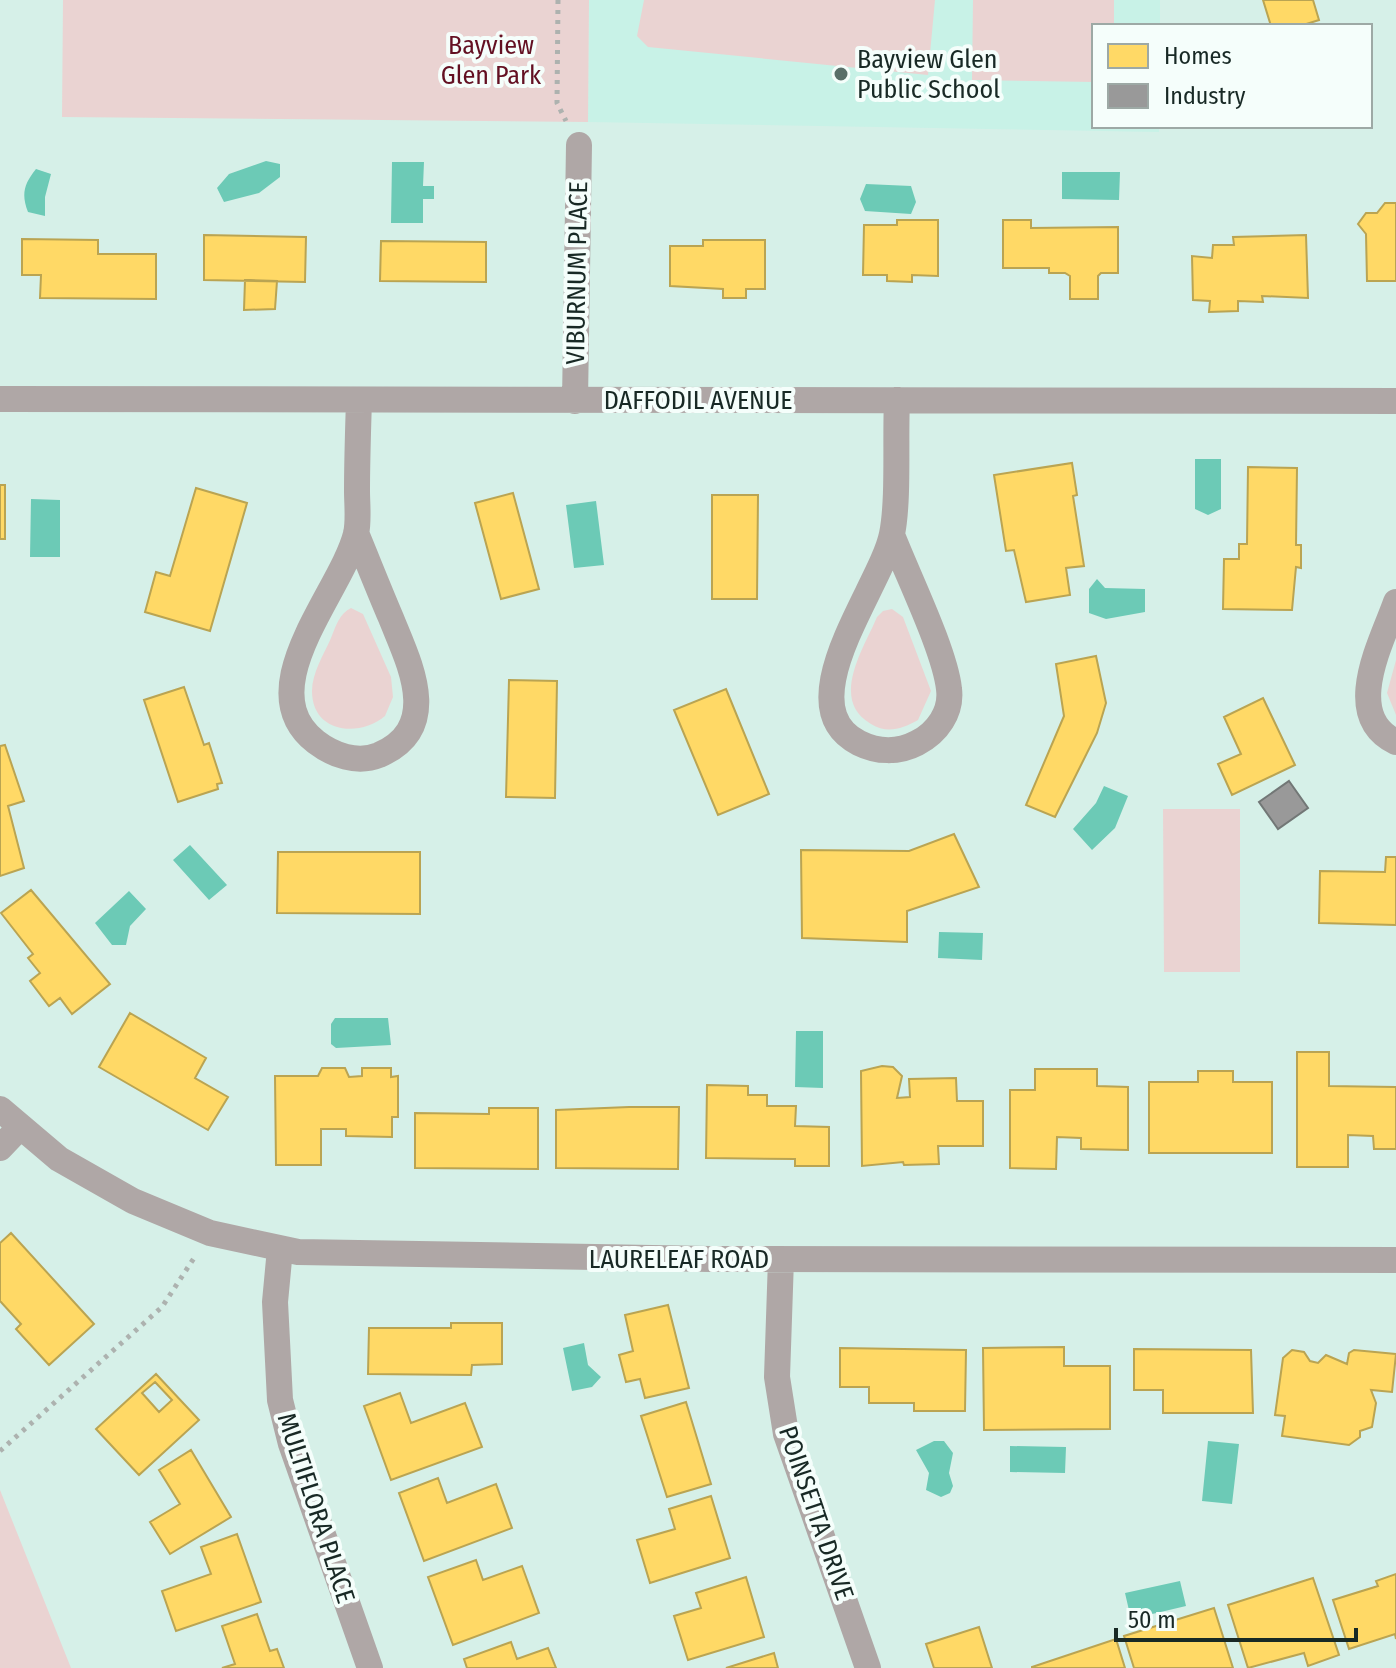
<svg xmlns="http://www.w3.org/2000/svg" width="1396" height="1668" viewBox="0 0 1396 1668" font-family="'Fira Sans Condensed',sans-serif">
<rect width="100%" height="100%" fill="#d6f0e8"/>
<path fill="#c8f2e7" d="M589,0H1160V26H1094V126H1159V132L588,122Z"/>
<path fill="#ead3d2" d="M63,0H589L588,122L62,117Z
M644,0H935L928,75L648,47L637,36Z
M973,0H1114V26H1094V82L972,80Z
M351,608L363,614L391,677L393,697L385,716C359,738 312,733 312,691C312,673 324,654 331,638C336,626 339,614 351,608Z
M892,609L903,617L931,691L918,720C902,729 887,734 871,724C829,700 864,648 877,617L883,611Z
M1396,660V715L1387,693Z
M1163,809H1240V972H1164Z
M0,1490L71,1668H0Z"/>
<path fill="#6ccab6" d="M266,161L280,164V177L259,193L224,202L217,188L229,174Z
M392,162H424L423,186H434V199H423V223H391Z
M36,169L51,174L45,197V216L28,212C21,194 24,184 36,169Z
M1062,172H1120L1119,200L1062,199Z
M866,184L911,186L916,202L911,214L865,211L860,199Z
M1195,459H1221V509L1208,515L1195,509Z
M31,499L60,500V557H30Z
M596,501L604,565L574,568L566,505Z
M1097,579L1105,588L1145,589V612L1106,619L1089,613V589Z
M1104,786L1128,796L1115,828L1092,850L1073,829L1096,803Z
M190,845L227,885L209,900L173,860Z
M129,891L146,909L130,926L126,945H112L95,923Z
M939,932L983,933L982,960L938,958Z
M335,1018H388L391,1045L336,1048L331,1044V1024Z
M796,1031H823V1088L795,1087Z
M584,1343L588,1365L601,1377L592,1387L572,1391L563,1348Z
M934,1441H944L953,1453L949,1473L953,1486L950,1493L941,1497L926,1490L929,1473L916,1450Z
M1208,1441L1239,1444L1232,1504L1202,1501Z
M1010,1446L1066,1447L1065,1473L1010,1472Z
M1180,1581L1186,1606L1131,1619L1125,1593Z"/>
<path fill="#ffd966" stroke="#baa452" stroke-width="2" fill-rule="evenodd" d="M1263,0H1313L1319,20L1300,26H1271Z
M1385,203H1396V281H1367L1366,234L1358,224L1366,213H1377Z
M897,220H938V276L912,275V282L887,281V275H863L864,225H897Z
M1003,220H1031V228L1118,227V273H1101L1098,276V299H1070V276L1065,273H1049V268H1003Z
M204,235L306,237L305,282L204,280Z
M1306,235L1308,298L1262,296L1263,302L1238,301V311L1209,312L1210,301L1193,300L1192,256L1212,258L1213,245H1234L1233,237Z
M22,239L98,240V254H156V299L40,298L41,275H22Z
M703,240H765V289H746V298H723V289L670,286V246H703Z
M381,241L486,242V282L380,281Z
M245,280L277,281L275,309L244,310Z
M1072,463L1077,495L1073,496L1084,566L1066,568L1070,595L1026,602L1014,550L1006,551L994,475Z
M1248,467L1297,468L1296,545H1301V568L1296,567L1292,610L1223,609L1224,559H1239V544H1247Z
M0,485H5V539H0Z
M196,488L247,503L210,631L145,612L156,572L170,576Z
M513,493L539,589L501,599L475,503Z
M712,495H758L757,599H712Z
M1096,656L1106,703L1097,733L1055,817L1026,805L1064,716L1056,664Z
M509,680L557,681L555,798L506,797Z
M184,687L204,745L209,743L222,783L217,784L218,789L178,802L144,700Z
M726,689L769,794L718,815L674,710Z
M1263,698L1295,765L1232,795L1218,764L1241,754L1224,717Z
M5,745L24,801L8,806L24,868L0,876V746Z
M954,834L979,887L907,911V942L802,938L801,850L909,851Z
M278,852H420V914L277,913Z
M1386,857H1396V925L1319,923L1320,871L1385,872Z
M31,890L110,984L72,1014L60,998L49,1006L30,981L40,973L28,958L33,954L1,913Z
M130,1013L206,1058L195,1078L228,1097L208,1130L99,1067Z
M1297,1052H1329V1086L1396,1087V1149H1374L1373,1136L1348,1135V1167H1297Z
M882,1066L893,1067L902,1076L897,1098L910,1097L909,1079L956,1078L957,1101H983V1146H938L939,1164L904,1165L903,1162L862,1166L861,1071Z
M322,1068H345L349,1077L362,1076V1068H391V1077L398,1076V1117H392V1137L346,1136V1129H321V1165H276L275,1076H318Z
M1035,1069H1097V1086L1128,1087V1150L1081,1149V1138L1057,1137L1056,1169L1010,1168V1090H1035Z
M1198,1071H1233V1082H1272V1153H1149V1082H1198Z
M707,1085L748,1086V1095H767V1106H796L795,1126L829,1127V1166H795V1159L706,1158Z
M629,1107H679L678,1169L556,1168V1110Z
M489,1108H538V1169L415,1168V1113L489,1114Z
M11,1233L94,1324L49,1365L16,1329L21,1324L0,1301V1243Z
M668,1305L689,1388L645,1398L640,1379L626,1382L619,1355L633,1351L625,1315Z
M451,1323H502V1364L472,1365L471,1375L368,1374L369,1328H451Z
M1064,1347V1366H1110V1429L984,1430L983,1348Z
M840,1348L966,1350L965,1411H914V1403H869V1387H840Z
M1134,1349L1251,1350L1253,1413H1163V1390H1134Z
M1292,1350L1304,1352L1310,1361L1318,1363L1326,1355L1347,1364L1349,1353L1354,1350L1396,1354L1392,1392L1371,1390L1376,1403L1372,1427L1360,1431V1437L1349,1445L1282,1436L1285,1416L1275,1415L1283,1358Z
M156,1374L199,1420L139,1475L96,1429ZM155,1382L172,1400L159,1412L142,1393Z
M400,1393L411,1423L465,1403L482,1447L391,1480L364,1406Z
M686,1402L711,1484L667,1497L641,1416Z
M191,1450L231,1517L170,1554L150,1522L180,1504L159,1470Z
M438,1478L447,1503L496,1484L512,1528L424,1561L399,1493Z
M711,1496L730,1558L650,1583L637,1540L675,1529L669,1509Z
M237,1534L261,1602L176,1631L162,1591L211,1574L201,1547Z
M476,1560L483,1580L522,1566L539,1613L453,1645L428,1577Z
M1396,1574V1639L1395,1634L1349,1649L1333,1600L1378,1586L1376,1581Z
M746,1577L764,1637L688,1660L674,1616L701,1608L696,1593Z
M1313,1578L1339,1655L1308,1666L1304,1653L1248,1668L1228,1605Z
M1214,1608L1233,1668H1134L1124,1636Z
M257,1614L270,1651L277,1649L284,1668H222L235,1664L222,1626Z
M979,1627L992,1668H934L926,1644Z
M1116,1639L1125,1668H1032V1667Z
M511,1642L517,1659L548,1648L556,1668H467L464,1659Z
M774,1653L778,1668H726Z"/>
<path fill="#999" stroke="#727776" stroke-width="2" d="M1289,781L1308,808L1278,829L1259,802Z"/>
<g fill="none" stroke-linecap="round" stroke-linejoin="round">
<path stroke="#adb2af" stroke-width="5" stroke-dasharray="4 6" stroke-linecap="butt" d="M558,0L557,103L566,121
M0,1451L162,1307L196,1255"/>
<path stroke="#afa7a6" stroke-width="26" d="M0,399L1396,401
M575,401L579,145
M356,533C368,562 379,590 391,618C409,663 443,727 379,755C357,764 333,755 316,742C248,689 341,593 356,534C359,521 357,504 357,491C357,461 358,431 359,400
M892,535C907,574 945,651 949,689C952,712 937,733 917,743C898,753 877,752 859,743C785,705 882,586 892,534C899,499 895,439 897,400
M1396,602C1382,642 1341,715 1396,742
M0,1109L59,1159L133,1201L210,1233L298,1252L710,1259L1396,1260
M0,1148L20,1127
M280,1249L275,1302L280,1400L291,1444L370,1668
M781,1259L777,1377L786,1434L868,1668"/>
</g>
<circle fill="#5a6f69" stroke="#f5fefb" stroke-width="3" cx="841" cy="74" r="8"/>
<g text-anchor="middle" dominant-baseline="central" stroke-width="8" stroke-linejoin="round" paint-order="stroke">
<g font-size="26" fill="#631022" stroke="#f5fefb">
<text x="491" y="45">Bayview<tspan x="491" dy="30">Glen Park</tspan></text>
</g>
<g font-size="26" fill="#182925" stroke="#f5fefb" text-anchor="start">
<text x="857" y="59">Bayview Glen<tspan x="857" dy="30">Public School</tspan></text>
</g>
<g font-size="26" fill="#182925" stroke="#f5fefb">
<text transform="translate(577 273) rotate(-89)">VIBURNUM PLACE</text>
<text x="698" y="400">DAFFODIL AVENUE</text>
<text x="679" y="1259">LAURELEAF ROAD</text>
<text transform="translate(316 1508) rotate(72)">MULTIFLORA PLACE</text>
<text transform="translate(816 1513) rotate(71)">POINSETTA DRIVE</text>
</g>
</g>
<rect x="1092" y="24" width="280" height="104" fill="#f5fefb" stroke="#9da9a5" stroke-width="2"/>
<rect x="1108" y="44" width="40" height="24" fill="#ffd966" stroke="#9da9a5" stroke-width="2"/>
<text x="1164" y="64" font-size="24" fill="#182925">Homes</text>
<rect x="1108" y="84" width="40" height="24" fill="#999999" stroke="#9da9a5" stroke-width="2"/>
<text x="1164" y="104" font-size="24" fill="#182925">Industry</text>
<path d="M1116 1628v12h240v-12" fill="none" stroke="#182925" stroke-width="4"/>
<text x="1128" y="1628" font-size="24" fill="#182925" stroke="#f5fefb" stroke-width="6" paint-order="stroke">50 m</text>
</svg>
